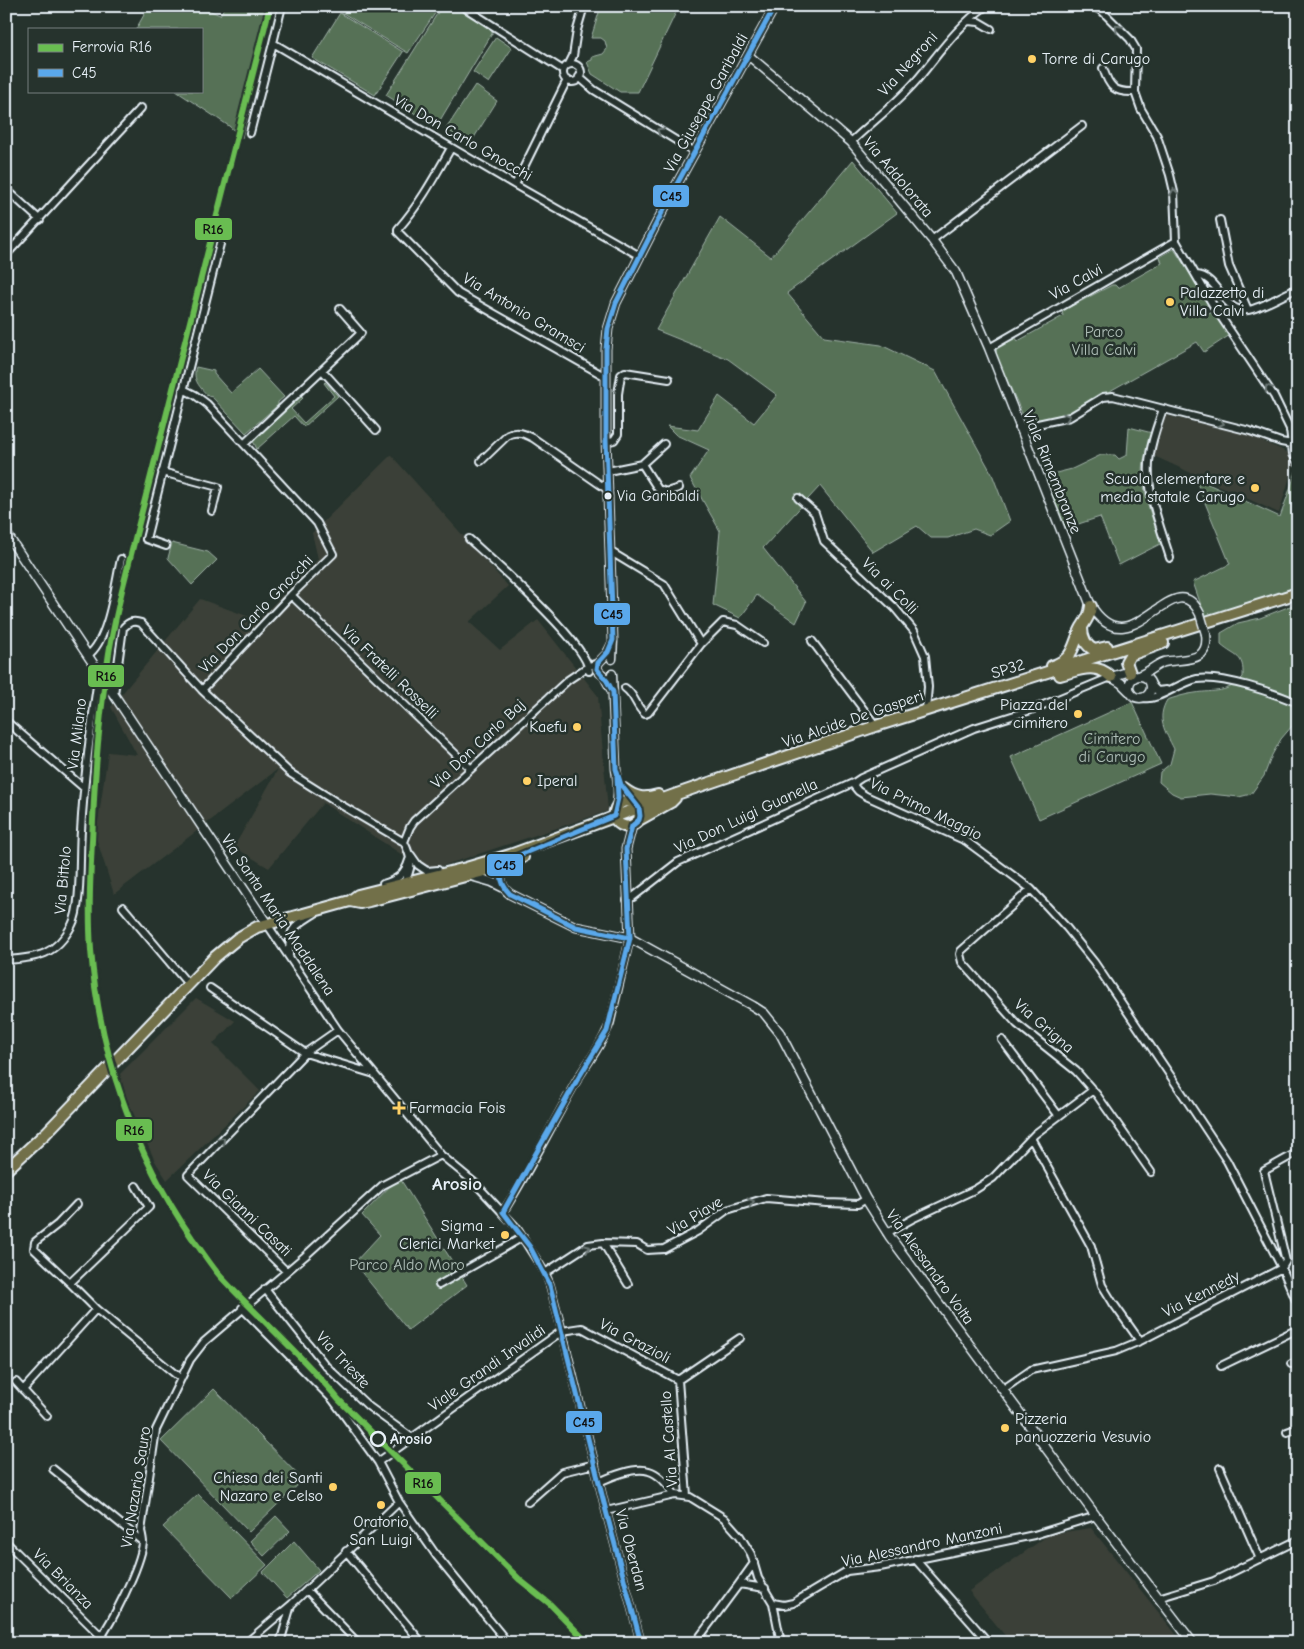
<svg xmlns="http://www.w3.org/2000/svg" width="1304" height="1649" viewBox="0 0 1304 1649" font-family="'Comic Neue',sans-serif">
<rect width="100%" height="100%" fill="#26332d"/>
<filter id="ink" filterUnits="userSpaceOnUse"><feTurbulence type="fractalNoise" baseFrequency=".02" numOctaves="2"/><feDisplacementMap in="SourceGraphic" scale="10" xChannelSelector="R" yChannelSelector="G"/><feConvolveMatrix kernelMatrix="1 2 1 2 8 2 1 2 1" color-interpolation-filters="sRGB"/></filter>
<g filter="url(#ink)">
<path fill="#3b4138" d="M1165,415L1248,435L1287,452L1294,463L1279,513L1154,456Z
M391,455L508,586L469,622L500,650L538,620L598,696L608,811L427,871L323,803L269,868L234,847L278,769L114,894L96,837L108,752L137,755L111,707L200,599L258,620L318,559L312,533Z
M196,998L235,1021L213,1044L260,1091L167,1180L155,1161L126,1097L120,1074Z
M1091,1528L1183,1643H1011L969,1591L1050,1534Z"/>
<path fill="#567156" stroke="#9fb1a7" d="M149,6H199L220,15L225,6H271L242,138L229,126L176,91H201V29H136Z
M340,6H440L408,53L338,10Z
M442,6H456L493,32L436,127L386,95Z
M601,6H679L638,92H620L592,74L587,62L592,60V57L603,54L607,49L605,41L601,38H591Z
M340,13L403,52L375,95L312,58Z
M496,37L512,48L489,83L473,72Z
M475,85L497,101L470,144L446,129Z
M853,160L897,213L787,293L824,337L881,345L935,371L992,474L1010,521L990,535L974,529L948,538H931L917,526L873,552L820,486L763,548L806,602L796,623L757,595L740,618L713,605L720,531L690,478L709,450L676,435L667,426L698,430L719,396L754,423L777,395L728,359L656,330L720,217L771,257Z
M1174,249L1208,302L1207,306L1202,310L1205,315L1214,312L1217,314L1230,335L1204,352L1197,342L1069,414L1029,423L1026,422L999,362L996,353L997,348L1015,337L1018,341L1063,316L1062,311L1112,285H1115L1118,288L1162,263L1160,257Z
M196,367L214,371V374L231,393L258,369L284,397L278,402V405L246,433L212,397L208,396C200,387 192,380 196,367Z
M325,382L338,396L304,427L294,416L257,449L253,441L302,396L303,398L291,409L304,423L334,396L324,383Z
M1129,427L1152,433C1150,442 1146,451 1144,460C1140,488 1151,517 1162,543L1119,565L1100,517L1066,528L1044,476L1072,469L1101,455H1115L1119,459L1127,455Z
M1297,469L1298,588L1205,617L1193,582L1230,564L1195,478L1280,517Z
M172,543L208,552L217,560L192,585L168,558Z
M1298,603V719L1281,739L1272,755L1264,776L1251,794L1239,797L1210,794L1181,797L1172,793L1159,782L1160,772L1170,764L1174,749C1165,731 1156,719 1167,700C1176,697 1186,694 1195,693C1215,690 1227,694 1243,677C1244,654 1236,658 1221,645V633L1238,623L1260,618Z
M1132,702L1161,764L1039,819L1011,757Z
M399,1177L467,1285L408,1330L354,1263L380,1235L362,1215Z
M214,1389L303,1480L249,1532L161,1441Z
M198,1494L267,1565L232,1598L163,1527Z
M276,1516L290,1531L264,1556L250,1541Z
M294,1541L319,1570L287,1598L263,1572Z"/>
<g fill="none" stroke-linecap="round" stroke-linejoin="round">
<defs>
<path id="minor" d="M462,6L563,70
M1092,6L1102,11L1130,39L1136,49L1135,92L1141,109L1157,136L1170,175L1174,192L1176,241L1213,305L1274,396L1290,429L1293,454L1298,463
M968,21L979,22L991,29
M273,43L282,6
M569,64L573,56L577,30L584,6
M563 73a9 9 0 1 1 18 0a9 9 0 1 1-18 0Z
M1103,68C1109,87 1114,93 1135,92
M579,77L594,90L695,152
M250,133L273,43L515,185L640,256
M851,142C872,122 897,103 916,81C938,55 957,26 986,6
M451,148C435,176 420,204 398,229V232L458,293L606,377
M515,185L567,80
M6,189L40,220
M1220,220L1229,266L1248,310
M932,240L1082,126
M6,255L141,108
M1196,275C1219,276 1222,313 1248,310C1261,308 1285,294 1298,288
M989,348L1176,241
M322,370L376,430
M1163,409C1158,424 1152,439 1150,454C1144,489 1160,525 1170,558
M1019,428L1070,417L1103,397L1113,396L1250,431L1281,442L1292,444
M1290,431L1298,427
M606,442L614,440L618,434V394L621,375L625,372L669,379
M244,444L361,333L340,309
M481,461L508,435C517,430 525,434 533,438L608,490
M642,464L658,489L666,492L679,488
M608,471L642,464L664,444
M162,472L218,487L212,511
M798,498L815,513L824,541L895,608L914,631L925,656L928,687L926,710
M469,539C493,561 588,644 589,671
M166,546L146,539L220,244
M611,552L664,584L701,644L648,713L645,714C635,706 636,696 625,688
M291,595L471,769
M812,641L876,726
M701,644L723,622L737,625L763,643
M88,655C109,640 115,585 121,559
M1111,677L1031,710L974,728L861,778L855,782L854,786L858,791L866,796L966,841L1031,889L1066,927L1094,962L1172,1078L1227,1161L1282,1268L1298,1305
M1151,684L1157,691L1166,690
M202,690L290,773L336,802L404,842C412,858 414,870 402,884
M114,694L123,628C129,622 133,620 141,623L202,690L291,595L333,554L317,523L207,404L195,395L183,389
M1144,698C1158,701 1180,682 1197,679C1222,675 1274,693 1298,703
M6,721L84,788
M404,842L410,827L414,821L568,680L589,666L598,663
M411,855L418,865L427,871L438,870
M383,884C397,880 405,874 409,860
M1031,889L961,951L960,954L962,962L1017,1024L1076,1071L1097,1095L1151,1172
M627,900L633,897L678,862L855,782
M123,907L188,984
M267,924L338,1030L441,1155L475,1183L516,1227L545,1273L550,1285L562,1331L606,1511L641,1643
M289,955C289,928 292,928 314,914
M6,960C38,958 56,955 72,925C82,907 79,853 81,831C84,777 91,725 99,672
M210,988L305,1053L371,1073
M1002,1040L1059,1116
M1031,1138L1091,1246L1102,1285L1113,1303L1140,1341
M136,1186L149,1207L70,1283L96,1309L180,1378
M503,1212C530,1170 551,1126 576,1082C587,1063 602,1045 610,1023L630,938
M887,1233L914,1218L976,1189L993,1178L1035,1134L1093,1090
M603,1243L628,1284
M286,1271L188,1175L305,1053L338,1030
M545,1273L588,1245L603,1243L637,1244L647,1250L664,1249L698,1231L727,1210L766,1198L827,1203L858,1204L866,1199
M70,1283L34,1249L35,1242L58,1224L77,1204
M439,1285L523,1237
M265,1289L326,1366L368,1406L412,1438
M242,1308L333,1400L378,1462L399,1502L436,1555L508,1643
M1291,1364L1298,1362
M1221,1366L1298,1329
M678,1380L687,1496
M16,1382L47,1416
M23,1390L96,1309
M1002,1390L1031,1370L1116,1351L1140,1341L1282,1268L1286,1261L1264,1171L1298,1152
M1287,1432L1298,1428
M378,1462L562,1331L582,1328L678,1380L740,1338
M1220,1468L1260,1559
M53,1469L143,1542
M599,1482C612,1476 635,1466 649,1471C660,1474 669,1486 675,1495
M528,1502L562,1472L595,1464
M606,1511L675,1495L690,1497L724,1518L740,1536L751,1554L758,1578L773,1603L784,1605L793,1603L847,1571L880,1567L1034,1535L1096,1516
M6,1542L101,1636
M346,1551L422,1643
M915,1559L989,1643
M754,1563L739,1584L765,1588
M307,1590L358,1643
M1158,1598L1214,1581L1298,1540
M773,1603L781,1643
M97,1643C112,1622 140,1568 143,1543C143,1539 142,1535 141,1531L156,1430L190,1360L204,1342L305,1256L383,1185L441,1155
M246,1643L292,1604L399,1502
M280,1643L291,1605
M695,1643L739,1584"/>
<path id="tertiary" d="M748,55L851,142L932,240L956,272L989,348L1091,606C1132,671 1174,559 1200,614
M6,533L267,924
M612,659L613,640L606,439V349L608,329L616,303L672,193L775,6
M612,674L616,769C618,781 620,795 616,807
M1140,675C1149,672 1155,665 1164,662C1184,658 1210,664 1206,634
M1129 687a11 11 0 1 1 22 0a11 11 0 1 1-22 0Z
M1111,677L1127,672L1133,675
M1111,677L1121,683L1129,691
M611,689L604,676L598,671C596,663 599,662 605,656C608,653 610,648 612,644
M504,865C498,876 500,886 510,894L576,927L630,938L753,1006L764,1013L780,1033L866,1199L890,1237L1096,1516L1193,1643
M471,876L492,882L504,888
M630,938L626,849L632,826"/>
<path id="primary" d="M1082,628C1082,637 1085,645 1094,650L1107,647
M1052,666C1076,658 1072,645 1082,627C1087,619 1090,615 1091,606
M1130,673L1126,662L1130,655L1163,643
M1060,675C1079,670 1096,662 1111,677
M624,789C636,798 644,799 658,795
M639,820L640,812L636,804C616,792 606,821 624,826C630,828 635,824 639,820L671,802L675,798
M350,901L360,903L369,901L496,868L523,857
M6,1170L46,1133L215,957L238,938L257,927L350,901L358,895L466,868L510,855L674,795L876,726L1298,593"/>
</defs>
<use href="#minor" stroke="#e8f1f8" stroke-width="10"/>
<use href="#tertiary" stroke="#e8f1f8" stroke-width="11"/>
<use href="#primary" stroke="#e8f1f8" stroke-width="14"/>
<use href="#minor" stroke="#26332d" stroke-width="6"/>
<use href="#tertiary" stroke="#26332d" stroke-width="8"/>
<use href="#primary" stroke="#726f4a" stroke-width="10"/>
<defs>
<path id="tertiary-bridge" d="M1200,614L1206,634"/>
</defs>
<use href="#tertiary-bridge" stroke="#e8f1f8" stroke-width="11" stroke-linecap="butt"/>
<use href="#tertiary-bridge" stroke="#26332d" stroke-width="8"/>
<defs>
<path id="bus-1" d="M617,776L618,798L614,816L510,859C498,870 499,883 510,894L576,927L630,938
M503,1212L576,1082L607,1031L630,938L626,849L632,826L639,820L640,816L639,808L621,785L616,769L613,692L607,681L597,669L598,663L608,652L613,640L606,439V349L608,329L616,303L672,193L775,6
M503,1212L530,1247L550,1285L606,1511L641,1643"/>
</defs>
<use href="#bus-1" stroke="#26332d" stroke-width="9"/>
<use href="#bus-1" stroke="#5aa8eb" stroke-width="5"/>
<defs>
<path id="rail-1" d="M270,6L122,590C117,613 111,637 108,660C100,713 95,767 93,820C91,863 88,907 91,950C99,1052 134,1154 192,1238C202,1251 211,1266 221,1277C260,1319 303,1356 339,1400L520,1580L550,1604L588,1643"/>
</defs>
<use href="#rail-1" stroke="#26332d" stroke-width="10"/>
<use href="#rail-1" stroke="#69bd51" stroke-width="6"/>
</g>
<defs><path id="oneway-chevron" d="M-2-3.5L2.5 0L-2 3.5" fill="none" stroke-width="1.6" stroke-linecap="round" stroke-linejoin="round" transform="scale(1.25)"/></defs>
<g stroke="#6a7674">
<use href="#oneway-chevron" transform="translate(1118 28) rotate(-134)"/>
<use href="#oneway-chevron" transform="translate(660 131) rotate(-148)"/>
<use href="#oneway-chevron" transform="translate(1174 192) rotate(-99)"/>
<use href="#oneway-chevron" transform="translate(1268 388) rotate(-124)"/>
<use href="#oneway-chevron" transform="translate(1067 417) rotate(-18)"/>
<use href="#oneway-chevron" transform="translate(1221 423) rotate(14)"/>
<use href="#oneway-chevron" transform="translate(222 1140) rotate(-46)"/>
<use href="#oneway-chevron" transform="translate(751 1202) rotate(-17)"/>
<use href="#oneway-chevron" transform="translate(587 1248) rotate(-23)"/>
</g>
</g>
<g fill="#ffd166" stroke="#26332d" stroke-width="2">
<circle cx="1032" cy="59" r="5"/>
<circle cx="1170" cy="302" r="5"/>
<circle cx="1255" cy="488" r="5"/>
<circle cx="1078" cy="714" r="5"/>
<circle cx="577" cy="727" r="5"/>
<circle cx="527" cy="781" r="5"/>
<path d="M396.5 1100.5h5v5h5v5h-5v5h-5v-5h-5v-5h5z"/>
<circle cx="505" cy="1235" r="5"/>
<circle cx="1005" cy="1428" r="5"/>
<circle cx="333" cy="1487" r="5"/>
<circle cx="381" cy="1505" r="5"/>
</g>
<circle fill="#e8f1f8" stroke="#26332d" stroke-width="2" cx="608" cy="496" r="4.5"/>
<circle fill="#26332d" stroke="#e8f1f8" stroke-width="2.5" cx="378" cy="1439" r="7"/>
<g text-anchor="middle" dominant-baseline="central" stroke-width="5" stroke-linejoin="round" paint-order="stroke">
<g font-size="15" fill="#e8f1f8" stroke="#26332d" text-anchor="start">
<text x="617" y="496">Via Garibaldi</text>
</g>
<g font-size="16" fill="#e8f1f8" stroke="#26332d" text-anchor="start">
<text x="1042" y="59">Torre di Carugo</text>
<text x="1180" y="293">Palazzetto di<tspan x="1180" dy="18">Villa Calvi</tspan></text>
<text x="1245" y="479" text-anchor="end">Scuola elementare e<tspan x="1245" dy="18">media statale Carugo</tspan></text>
<text x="1068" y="705" text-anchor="end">Piazza del<tspan x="1068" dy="18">cimitero</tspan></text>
<text x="567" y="727" text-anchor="end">Kaefu</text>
<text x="537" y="781">Iperal</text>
<text x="409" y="1108">Farmacia Fois</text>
<text x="495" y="1226" text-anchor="end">Sigma -<tspan x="495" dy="18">Clerici Market</tspan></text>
<text x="1015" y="1419">Pizzeria<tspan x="1015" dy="18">panuozzeria Vesuvio</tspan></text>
<text x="323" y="1478" text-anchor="end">Chiesa dei Santi<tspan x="323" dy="18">Nazaro e Celso</tspan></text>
<text x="381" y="1522" text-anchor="middle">Oratorio<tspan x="381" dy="18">San Luigi</tspan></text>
</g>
<g font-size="16" fill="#e8f1f8" stroke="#26332d">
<text transform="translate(908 64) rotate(-48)">Via Negroni</text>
<text transform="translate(706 103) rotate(-61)">Via Giuseppe Garibaldi</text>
<text transform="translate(463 138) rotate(30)">Via Don Carlo Gnocchi</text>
<text transform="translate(898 177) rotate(50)">Via Addolorata</text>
<text transform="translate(1076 282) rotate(-29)">Via Calvi</text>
<text transform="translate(524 313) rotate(31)">Via Antonio Gramsci</text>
<text transform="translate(1052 472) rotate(68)">Viale Rimembranze</text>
<text transform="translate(890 586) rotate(45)">Via ai Colli</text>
<text transform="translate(256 614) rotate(-46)">Via Don Carlo Gnocchi</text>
<text transform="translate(1008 669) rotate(-17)">SP32</text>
<text transform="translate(390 672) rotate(44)">Via Fratelli Rosselli</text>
<text transform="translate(853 719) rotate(-19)">Via Alcide De Gasperi</text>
<text transform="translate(77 734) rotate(-83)">Via Milano</text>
<text transform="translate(478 744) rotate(-43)">Via Don Carlo Baj</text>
<text transform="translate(926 809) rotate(26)">Via Primo Maggio</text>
<text transform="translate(746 816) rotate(-25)">Via Don Luigi Guanella</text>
<text transform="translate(63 880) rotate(-85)">Via Bittolo</text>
<text transform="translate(278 915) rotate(56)">Via Santa Maria Maddalena</text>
<text transform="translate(1044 1026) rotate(41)">Via Grigna</text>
<text transform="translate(247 1213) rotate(44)">Via Gianni Casati</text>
<text transform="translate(695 1216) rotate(-31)">Via Piave</text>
<text transform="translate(930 1267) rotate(54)">Via Alessandro Volta</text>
<text transform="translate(1201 1294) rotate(-27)">Via Kennedy</text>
<text transform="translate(635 1341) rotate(28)">Via Grazioli</text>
<text transform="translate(343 1360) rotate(47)">Via Trieste</text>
<text transform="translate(487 1368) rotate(-35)">Viale Grandi Invalidi</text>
<text transform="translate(669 1439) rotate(-94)">Via Al Castello</text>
<text transform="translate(136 1487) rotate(-81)">Via Nazario Sauro</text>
<text transform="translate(922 1545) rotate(-12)">Via Alessandro Manzoni</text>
<text transform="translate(631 1550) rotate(75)">Via Oberdan</text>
<text transform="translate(63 1579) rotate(45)">Via Brianza</text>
</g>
<g font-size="16" fill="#aebeb7" stroke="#26332d">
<text x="1104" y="332">Parco<tspan x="1104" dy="18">Villa Calvi</tspan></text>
<text x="1112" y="739">Cimitero<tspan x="1112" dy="18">di Carugo</tspan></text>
<text x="407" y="1265">Parco Aldo Moro</text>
</g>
<g font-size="16" font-weight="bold" fill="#e8f1f8" stroke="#26332d" text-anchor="start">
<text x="390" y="1439">Arosio</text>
</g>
<g font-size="19" font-weight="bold" fill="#e8f1f8" stroke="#26332d">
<text x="457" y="1184">Arosio</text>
</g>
</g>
<g stroke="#26332d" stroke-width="2">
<rect x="652" y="184" width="38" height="24" rx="5" fill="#5aa8eb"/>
<rect x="194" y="217" width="39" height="24" rx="5" fill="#69bd51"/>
<rect x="593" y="602" width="38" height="24" rx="5" fill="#5aa8eb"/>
<rect x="87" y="664" width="38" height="24" rx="5" fill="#69bd51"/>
<rect x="486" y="853" width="38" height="24" rx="5" fill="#5aa8eb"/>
<rect x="115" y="1118" width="38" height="24" rx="5" fill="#69bd51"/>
<rect x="565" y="1410" width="38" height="24" rx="5" fill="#5aa8eb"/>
<rect x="404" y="1471" width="38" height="24" rx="5" fill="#69bd51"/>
</g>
<g font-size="14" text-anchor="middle" font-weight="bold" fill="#111">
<text x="671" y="201">C45</text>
<text x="213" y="234">R16</text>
<text x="612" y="619">C45</text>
<text x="106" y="681">R16</text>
<text x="505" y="870">C45</text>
<text x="134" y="1135">R16</text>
<text x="584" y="1427">C45</text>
<text x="423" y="1488">R16</text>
</g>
<rect width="1304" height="1649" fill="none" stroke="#26332d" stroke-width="25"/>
<rect x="12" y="12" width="1279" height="1624" fill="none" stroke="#e8f1f8" stroke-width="2" filter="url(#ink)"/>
<rect x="28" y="28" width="175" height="65" fill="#26332d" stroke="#747f7e"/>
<rect x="38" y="44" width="25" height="8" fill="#69bd51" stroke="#747f7e"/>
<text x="72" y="52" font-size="15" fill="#e8f1f8">Ferrovia R16</text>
<rect x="38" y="69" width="25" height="8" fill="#5aa8eb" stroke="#747f7e"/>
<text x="72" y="78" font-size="15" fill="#e8f1f8">C45</text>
</svg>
